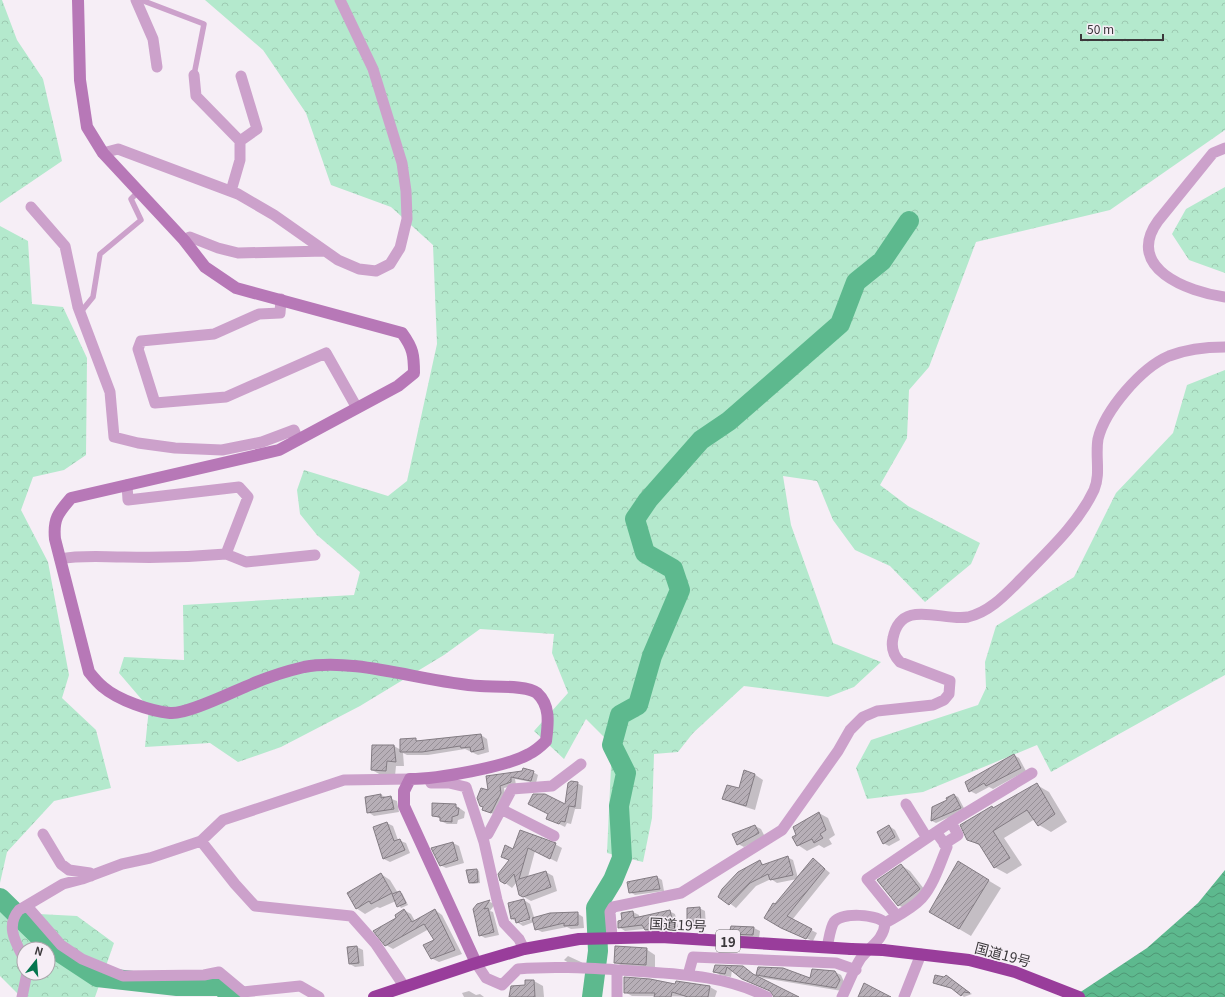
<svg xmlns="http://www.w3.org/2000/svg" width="1225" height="997" viewBox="0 0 1225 997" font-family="Georgia,'Noto Sans JP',serif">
<defs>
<pattern id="forest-crowns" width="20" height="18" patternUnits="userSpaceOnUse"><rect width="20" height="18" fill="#b4e9cd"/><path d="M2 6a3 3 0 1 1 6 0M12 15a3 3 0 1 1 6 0" fill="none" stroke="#9cc9b1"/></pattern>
<pattern id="water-waves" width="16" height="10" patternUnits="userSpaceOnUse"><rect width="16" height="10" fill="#5db98e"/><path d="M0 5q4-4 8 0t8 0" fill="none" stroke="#4e9775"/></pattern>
<pattern id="building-hatch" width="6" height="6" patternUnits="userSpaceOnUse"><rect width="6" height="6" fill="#b7afb7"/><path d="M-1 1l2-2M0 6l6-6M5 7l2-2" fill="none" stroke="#968f96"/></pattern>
</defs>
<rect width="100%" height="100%" fill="#f6eef6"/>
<path fill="url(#forest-crowns)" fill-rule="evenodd" d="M0,0H2L17,40L43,79L62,161L0,203Z
M205,0H1225V130L1110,210L976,242L929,367L909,390L907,438L880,485L908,506L980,543L971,564L925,602L890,566L855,550L833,520L817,481L783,476L791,525L833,643L881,662L854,687L828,697L744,686L693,733L678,752L654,754L652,818L643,862L607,853L612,745L586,719L564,759L534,731L568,693L552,653L554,634L480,629L444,655L360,706L281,747L238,762L210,743L145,747L149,708L119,673L124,657L184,660L183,605L354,595L360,572L317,535L300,514L297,490L304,470L388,496L407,481L437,344L433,245L391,207L331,185L306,113L263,50Z
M1225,187V273L1189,260L1172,234L1186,209Z
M0,226L28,241L32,304L63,307L87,358L86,455L64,470L33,477L21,510L48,562L69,675L62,698L96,730L111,788L54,801L7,852L0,883Z
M1225,370V675L1051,772L1037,745L923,792L867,799L856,768L871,740L978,705L986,688L985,662L996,626L1074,577L1116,493L1173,433L1187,385Z
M0,912L77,916L114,943L95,997H21L0,976ZM24,949H48V973H24Z"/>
<path fill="url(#water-waves)" d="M1225,870V997H1073L1147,948L1198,903Z"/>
<path fill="#0003" d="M481,735L487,739L489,752L478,755L465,749L428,755H407L403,753L404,766H396L395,776L381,775L372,770L394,746L401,750L415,740L419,741Z
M1014,755L1019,758L1026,771L993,789L989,787L976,794L970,791Z
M533,772L538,775L536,783L515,779L516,785L504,788L505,796L496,815L483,810L490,792L487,777Z
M754,774L763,780L755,810L733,803L724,798L740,789Z
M577,783L583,786L581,809H575L571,824L567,823L565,827L547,818L566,805Z
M1037,785L1049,792L1067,822L1051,832L1039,825L1035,819L1004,838L1022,865L1007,874L994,867L982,847L968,839L992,807L995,809Z
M381,795L397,801L399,812L374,816L368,812Z
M954,795L958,797L965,810L936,823L932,821L933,808L948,801Z
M455,805L465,812L464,818L458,820L457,824H447L441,821V819L433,815Z
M819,813L828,818L835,835L829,839L832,844L824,848L819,845L807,851L798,845V835Z
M387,823L393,826L398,840L406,843L410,853L390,862L384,859Z
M755,826L761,829L765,837L744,847L738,844Z
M889,826L895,830L900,840L889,846L883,843Z
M453,843L459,846L464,863L446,868L440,865L433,849Z
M555,844L562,848L557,862L535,851L528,877L546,872L553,876L557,891L531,901L524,897L517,882L512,888L501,880L510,861L502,856L514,850Z
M787,857L793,860L798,878L813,859L830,873L792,920L817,933L813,941L788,931L776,905L797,879L777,883L771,879L756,886L736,908L720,896L760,862L765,865Z
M901,865L910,871L928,894L908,910L898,905Z
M477,870L479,871L480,883L473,884L470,883Z
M971,870L1001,888L971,936L930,912Z
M381,874L390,880L398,893H402L408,905L401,908L396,901L380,908L377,907L365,914L356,908Z
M657,877L662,880L664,891L635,895L630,892Z
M524,900L530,904L534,917L519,921L520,923L535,918L577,913L583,917L584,928L571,929L567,927L542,932L536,929L534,922L523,926L512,919Z
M490,902L495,904L490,911L493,912L499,935L485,938L480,935L478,904Z
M699,908L705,911L706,927L694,928L688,924Z
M404,910L411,914L415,921L435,910L442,915L462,954L439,962L431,958L435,941L429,929L393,949L386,945L397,918Z
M669,911L675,914L678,927L650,933L644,929L625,931L619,927L623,921L622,914L633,912L639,915V917Z
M732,927L754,928L760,931L759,938L736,937L730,933Z
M357,947L363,950L364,966L355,967L350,964Z
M646,949L655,955V969L624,967L615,962Z
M568,956L581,962L584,964L569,963L564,960Z
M715,966L743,967L757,977L797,997H776L772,992L749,982L732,970L731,977L720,975L714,971Z
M835,972L841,975L845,984L842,991L763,978L757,975L811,979Z
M947,976L951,979L972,994L964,997L955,990L934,983Z
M534,981L543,986L544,997H510Z
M677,982L710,987L717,991L715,997L632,996L625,992L676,985Z
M469,991L476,995L480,994L484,997H464L462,993Z"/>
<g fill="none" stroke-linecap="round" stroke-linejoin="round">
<path stroke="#5db98e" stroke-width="20" d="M0,898L47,944L97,977L177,986H221L232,997
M592,997L598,951L596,908L613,880L622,858L619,806L626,773L612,745L620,715L638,705L652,656L680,590L673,569L645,553L635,519L648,500L701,440L729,421L840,324L856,282L882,261L909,221"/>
</g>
<path fill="url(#building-hatch)" stroke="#837c83" d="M481,734L484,749L471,752L470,747L461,748L460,746L422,752H400V739L416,738V741Z
M372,745H394L396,762L387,761L386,771L371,770Z
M1014,754L1021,768L986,786L984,783L969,792L965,782Z
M523,768L534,771L531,781L511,777V782L500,786L501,793L491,813L482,810L483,807L480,806L477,798L481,788L488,790L486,776L522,771Z
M744,770L755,774L746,806L722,799L727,785L739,788Z
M571,781L578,782L575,807L569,806L565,822L561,821L559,824L546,819L548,814L528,804L533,794H545L565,804L568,783Z
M1037,783L1055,814L1038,826L1027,810L993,831L1010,858L994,868L979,844L967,840L960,825L992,806L993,808Z
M381,794V798L391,796L394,809L367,813L365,797Z
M954,794L961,808L931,821L932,807L947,800L946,798Z
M432,803L456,804V808H459L458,815L452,817V822L440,821V817L432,816Z
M819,812L826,830L820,834L823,838L814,843L812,839L797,846L792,837L796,835L793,827Z
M387,822L394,841L400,839L405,850L383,859L373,827Z
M755,825L759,833L737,845L732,834Z
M889,825L895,837L883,844L877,832Z
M520,830L556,843L550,859L528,848L519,879L546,871L551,887L523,897L519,895L514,874L505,884L500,881L498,874L509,860L501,857L505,845L513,849Z
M453,842L458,860L440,866L431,848Z
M788,856L793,875L770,880L768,874L750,883L729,905L718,897L722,889L738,872L760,860L762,865Z
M813,858L825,869L787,916L812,929L806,939L781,928L764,918L773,903L775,904Z
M958,861L989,880L959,929L929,912Z
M901,864L920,889L898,906L877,880Z
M477,869L478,882L469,883L466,870Z
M381,873L392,893L371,904L369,901L356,909L347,893Z
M657,876L660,889L629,893L627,882Z
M400,891L406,903L397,907L392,894Z
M524,899L530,919L516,923L515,918L511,919L508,903Z
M490,900L484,909L488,908L494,932L479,936L473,909L477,904Z
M700,907L701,924L687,925V908Z
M404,909L412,922L435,909L455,950L431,959L423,945L434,940L424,924L385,946L373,931L396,918L395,915Z
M670,910L673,924L645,930L642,925L618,928V921L622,920L621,913L633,911L634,918Z
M578,912V925L564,926V923L535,930L532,918L550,913Z
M731,926L754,927L753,935L729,934Z
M357,946L359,963L349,964L347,947Z
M615,946L647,948L646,965L614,963Z
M715,965L743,966L753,974L799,997H774L770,991L742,979L727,967L725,974L713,972Z
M758,967L783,968L810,978L812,969L835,971L840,980L836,988L756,975Z
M935,975L944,977L946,975L970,993L964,992L961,996L951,988L933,983Z
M624,977L650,979L675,984L676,981L710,986L708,997H688L672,992L671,997H654L655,993H624Z
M525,980H534L535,997H509L511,986L525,985Z
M864,983L891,997H858Z"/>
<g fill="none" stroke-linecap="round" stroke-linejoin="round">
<path stroke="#cca1cb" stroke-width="5.5" d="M141,0L204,24L194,75
M80,313L93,297L100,254L141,220L131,199L139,191"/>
<path stroke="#cca1cb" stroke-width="11" d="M136,0L153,39L157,67
M194,75L196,96L240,141V160L231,191
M240,141L257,129L241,76
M1225,148L1213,153L1158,221C1124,268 1188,292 1225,297
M103,153L118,149L238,194L274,215L338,260L359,269L376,271L390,264L400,248L407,219L406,191L402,163L373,69L340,0
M31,207L65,246L78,307L110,392L114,437L138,443L175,448L222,450L262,442L294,430L298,440
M184,240L190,237L218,248L238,253L325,251
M281,299L280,313L259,314L214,334L141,341L138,349L155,403L226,397L326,353L357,408
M127,485L128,500L239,487L248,497L226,554L246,562L315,555
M60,559C81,555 102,557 124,557C158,558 192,557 226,554
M429,779L431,783H449L466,787L484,842L497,900L504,923L519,939L524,949
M906,804L927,838
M501,809L554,836
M951,822L1032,773
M936,832L951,822L958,835L944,844
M43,834L61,864L69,870L90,873L91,876
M482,835L488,834L512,789L552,786L581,764
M201,841L235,884L255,906L351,916L375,943L404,986
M27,906L61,945L82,959L123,976L204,975L219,972L243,992L300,986L319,997
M885,923C897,916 912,909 922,898C934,884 940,864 947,847L936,832L867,879L897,916
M612,937L610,912L613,907L681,893L782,830L838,751L850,730L863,717L877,711L933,705L944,700L949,694L950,681L900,662C893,655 891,647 893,638C901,597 943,622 968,617C990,612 1006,594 1021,579C1047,552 1078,524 1094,490C1101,474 1095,456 1098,439C1105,410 1141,368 1169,356C1187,349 1205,347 1225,347
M827,947C829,940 830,928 834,922C842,912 877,914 885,923C884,940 870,946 861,958C855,966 847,987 842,997
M24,959C16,943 5,926 19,910L63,884L82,879L122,864L150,858L201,841L223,820L344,780L410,779
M476,963L486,978L502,985L518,969C552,966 585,968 619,970C669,974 721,973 767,997
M617,970V997
M688,975L693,957L836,963L856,970
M22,997L27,973
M904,997L921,954"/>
<path stroke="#b778b7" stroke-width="12" d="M78,0L80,80L87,127L103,153L184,240L205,267L236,288L402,333C413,348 414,355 414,373L398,386L279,450L71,498C58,513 53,519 55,539L89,672C93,677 98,683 103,687C118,700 150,711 170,713C187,715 234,691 252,684C268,677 287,671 304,667C356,657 426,683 480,686C494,687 527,685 537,693C551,706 548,724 546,741C541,746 535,751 529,754C506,767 437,779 410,779L404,791V806L476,963"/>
<path stroke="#993d9b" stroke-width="12" d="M883,950L969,960L1015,972L1079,997
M374,997L476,963L524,949L579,939L661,937L851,949"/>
<path stroke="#993d9b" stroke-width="12" d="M851,949L883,950"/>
</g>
<g text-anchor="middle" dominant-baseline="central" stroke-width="3" stroke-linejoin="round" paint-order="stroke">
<rect fill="#f6eef6" stroke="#736f73" stroke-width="1" x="716" y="930" width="24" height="22" rx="3"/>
<g font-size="13" font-weight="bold" fill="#3b383b">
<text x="728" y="941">19</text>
</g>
<g font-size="14" fill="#3b383b" stroke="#f6eef6">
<text transform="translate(678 924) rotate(3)">国道19号</text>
<text transform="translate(1003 954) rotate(15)">国道19号</text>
</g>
</g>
<g transform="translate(36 961) rotate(17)"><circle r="19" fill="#f6eef6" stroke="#aba5ab"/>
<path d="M0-3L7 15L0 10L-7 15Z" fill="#04754e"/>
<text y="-6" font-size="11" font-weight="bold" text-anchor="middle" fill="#3b383b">N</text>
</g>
<path d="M1081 34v6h82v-6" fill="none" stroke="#3b383b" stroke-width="2"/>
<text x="1087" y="34" font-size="12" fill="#3b383b" stroke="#f6eef6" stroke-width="3" paint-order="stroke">50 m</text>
</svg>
